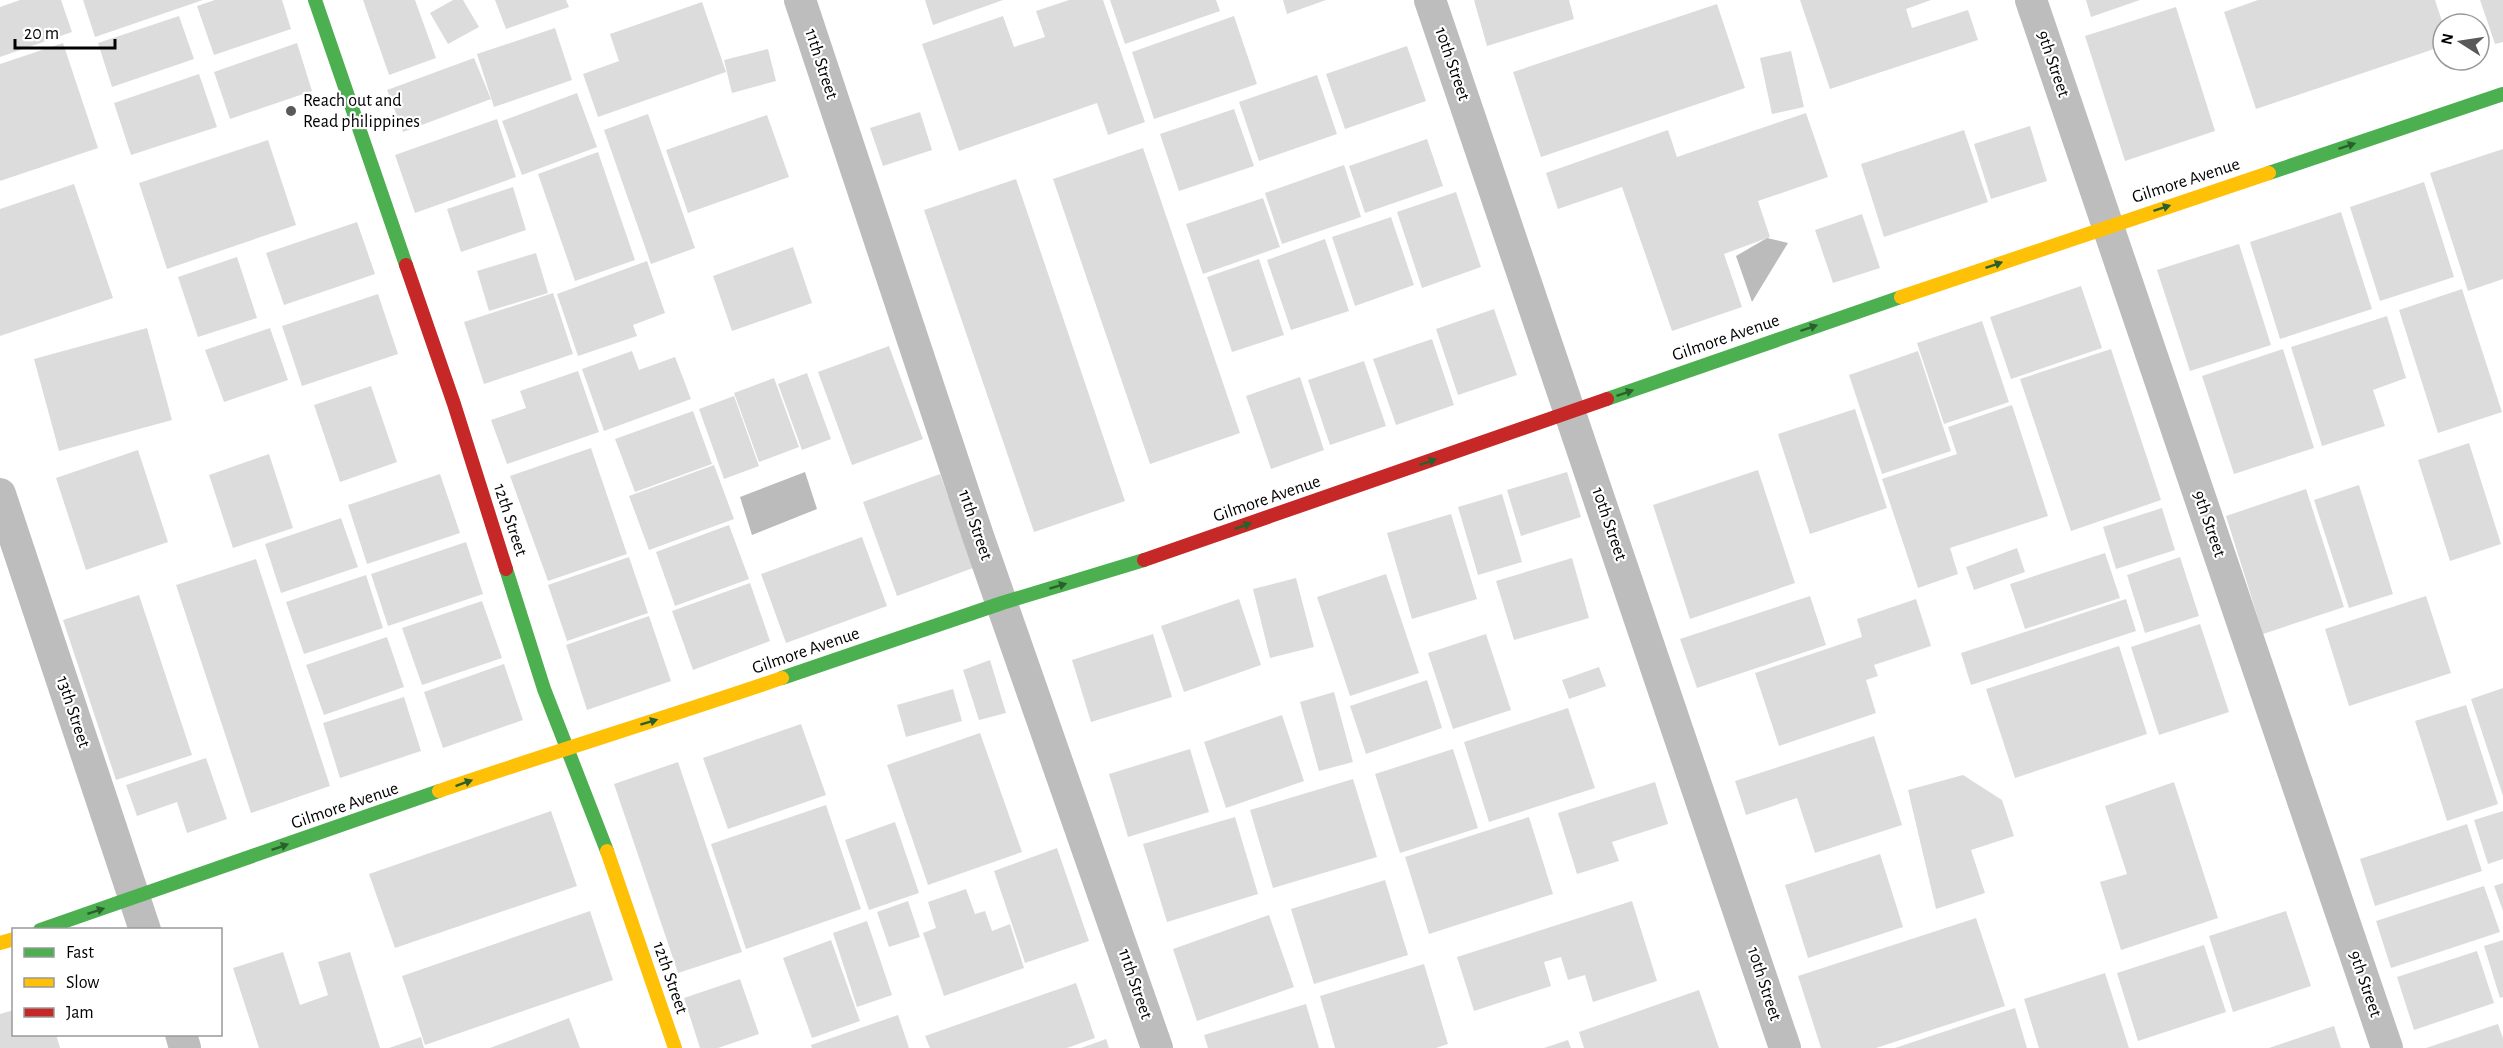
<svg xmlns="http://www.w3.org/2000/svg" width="2503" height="1048" viewBox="0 0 2503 1048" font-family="'Alegreya Sans',sans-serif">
<rect width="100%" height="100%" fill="#fff"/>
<path fill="#bbb" d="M1767,238L1788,243L1752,302L1736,256Z
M805,472L817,509L752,535L740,497Z"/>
<path fill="#dcdcdc" d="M20,0H61L72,32L0,57V7Z
M83,0H203L95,37Z
M215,0H282L291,29L214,55L197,6Z
M363,0H415L436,58L389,75Z
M453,0H463L479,27L448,44L430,13Z
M495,0H566L569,7L506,29Z
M925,0H1003L933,25Z
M1069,0H1103L1145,122L1108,135L1097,103L959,151L922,44L1003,16L1014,47L1045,37L1036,11Z
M1110,0H1216L1220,11L1125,44Z
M1283,0H1326L1287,14Z
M1474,0H1569L1574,19L1487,46Z
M1800,0H1931L1906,9L1912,28L1968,10L1978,40L1830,89Z
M2086,0H2140L2091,17Z
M2258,0H2435L2443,24V46L2256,109L2224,12Z
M2480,0H2503V42L2495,44Z
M702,2L726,72L598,117L583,74L619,61L610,34Z
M1717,4L1745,88L1541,157L1513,72Z
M2176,7L2215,131L2125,161L2085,36Z
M179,16L194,59L112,87L98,43Z
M1234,16L1257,84L1154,119L1132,52Z
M555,28L572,80L494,107L477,54Z
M63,43L98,148L0,181V64Z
M297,43L312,91L230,119L214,72Z
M1407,46L1426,101L1345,129L1326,74Z
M768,49L776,81L732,93L724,60Z
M1791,51L1804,107L1772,114L1760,58Z
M474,58L491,99L403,132L387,90Z
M199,74L217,127L131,155L114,103Z
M1317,75L1337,134L1259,161L1239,102Z
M577,93L597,147L522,175L502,121Z
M1234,109L1254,166L1179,191L1160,134Z
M920,112L932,150L883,166L870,128Z
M1806,113L1828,177L1758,201L1770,237L1724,254L1742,307L1672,331L1622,187L1558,209L1546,173L1668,130L1677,157Z
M648,114L695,248L651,264L604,130Z
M767,115L789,177L688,213L666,150Z
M497,119L516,177L415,213L395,155Z
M2030,126L2047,181L1991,199L1974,144Z
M1964,130L1988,202L1884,237L1861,164Z
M1427,139L1443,186L1365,213L1349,166Z
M268,140L296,225L167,269L139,183Z
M1143,148L1240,433L1150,464L1053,179Z
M2503,149V279L2468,291L2430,173Z
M598,152L635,260L575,281L538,174Z
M1344,165L1361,217L1282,244L1265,193Z
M1016,179L1125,501L1034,532L924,210Z
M2424,182L2454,277L2380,301L2350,207Z
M74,184L113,298L0,336V209Z
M513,187L526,230L461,252L447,209Z
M1456,192L1481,267L1422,288L1397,212Z
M1263,198L1280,247L1203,274L1186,224Z
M2341,212L2372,309L2280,339L2250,242Z
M1862,214L1880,268L1833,283L1815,230Z
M1391,217L1414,285L1355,306L1332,237Z
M357,222L375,274L284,305L266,253Z
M1325,239L1349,311L1291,330L1267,260Z
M2239,244L2271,345L2190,371L2157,270Z
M793,247L812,303L732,331L713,276Z
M536,253L548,293L489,311L477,271Z
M237,257L257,318L198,337L178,277Z
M1259,259L1284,335L1232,352L1207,277Z
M647,261L665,313L633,325L637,336L578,356L557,294Z
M2081,286L2102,348L2011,379L1990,317Z
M2462,289L2502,412L2438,433L2399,310Z
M553,293L573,354L484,384L464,322Z
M378,294L398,354L302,386L282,326Z
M1494,309L1517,375L1458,395L1436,329Z
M2387,316L2406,378L2373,390L2385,426L2322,446L2291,347Z
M1982,321L2009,402L1944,424L1917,343Z
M147,328L172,420L59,451L34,359Z
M270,328L288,380L224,402L205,350Z
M1432,339L1454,405L1396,425L1373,359Z
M889,346L923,439L852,465L818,372Z
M2111,349L2161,500L2071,531L2020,379Z
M2283,349L2314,448L2234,474L2202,376Z
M632,351L639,370L675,357L691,399L604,431L582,369Z
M1918,351L1951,451L1882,474L1849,375Z
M1364,361L1386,426L1330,445L1308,380Z
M578,371L599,432L507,464L491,420L526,408L520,391Z
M807,373L831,439L802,450L778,384Z
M1300,377L1324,450L1271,469L1246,396Z
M774,378L799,447L759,462L734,393Z
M371,386L397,462L340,482L314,405Z
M734,396L759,466L724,479L699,409Z
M2012,405L2048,516L1950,548L1958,574L1918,588L1882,479L1957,454L1948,427Z
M1855,409L1887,508L1810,534L1778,434Z
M693,411L712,464L635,492L615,439Z
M2469,443L2501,544L2450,561L2418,460Z
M591,448L627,554L548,581L510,476Z
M138,450L168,542L86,570L56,478Z
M269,454L293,528L233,548L209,475Z
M714,465L734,519L649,550L629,496Z
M1758,470L1795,583L1690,619L1653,505Z
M1567,472L1581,517L1521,536L1507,490Z
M440,474L460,533L367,564L348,505Z
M940,474L973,568L897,596L863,502Z
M2359,485L2393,594L2349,608L2314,500Z
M2306,489L2344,607L2263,634L2226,516Z
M1502,494L1522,562L1478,575L1458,507Z
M2162,508L2175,550L2116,569L2103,527Z
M1451,514L1477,599L1412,619L1387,533Z
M341,518L358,567L281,593L265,544Z
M729,525L749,579L675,606L656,552Z
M862,537L887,606L786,643L761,574Z
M466,542L483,594L388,626L371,574Z
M2017,548L2025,572L1974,590L1966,567Z
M2105,553L2120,598L2025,629L2010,584Z
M629,557L648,613L567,641L548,585Z
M2180,557L2199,616L2145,633L2127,575Z
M1572,558L1589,618L1514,640L1496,581Z
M256,559L330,786L251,813L176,585Z
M1386,574L1419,673L1350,696L1317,597Z
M366,575L383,628L304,654L286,602Z
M1296,578L1314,647L1270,658L1253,589Z
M750,583L770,641L693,670L672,611Z
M139,595L192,755L116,780L63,620Z
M1810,596L1826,645L1697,688L1680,639Z
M2426,596L2451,673L2349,706L2325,629Z
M1239,599L1261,665L1184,692L1161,626Z
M1916,599L1931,646L1874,665L1878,676L1866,680L1876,713L1779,746L1755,673L1862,637L1857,619Z
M2126,599L2136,631L1971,685L1961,653Z
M482,601L502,658L422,685L402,628Z
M649,616L671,681L587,710L566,645Z
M2200,624L2229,712L2159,735L2131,647Z
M1153,634L1172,697L1091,722L1072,660Z
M1486,634L1511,710L1453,729L1428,653Z
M387,637L404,687L324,715L306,665Z
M2119,646L2147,734L2015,778L1986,689Z
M990,660L1006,713L979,720L963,670Z
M504,664L523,720L443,748L424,692Z
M1599,667L1606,686L1569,699L1562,680Z
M1427,680L1442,728L1366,754L1350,706Z
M2503,688V796L2471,699Z
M953,689L962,721L906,737L897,705Z
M1334,692L1353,762L1319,771L1300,702Z
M404,697L421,751L340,778L323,723Z
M2466,705L2498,804L2447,821L2415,721Z
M1568,708L1595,788L1489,822L1464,742Z
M1282,715L1304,781L1226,808L1204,742Z
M801,724L826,795L728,829L703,758Z
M980,733L1022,852L928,885L887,765Z
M1874,736L1902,825L1815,853L1797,798L1746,815L1735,781Z
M1190,749L1209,812L1128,837L1109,774Z
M1453,749L1478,828L1400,853L1375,774Z
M206,758L227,819L187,833L177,802L137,816L126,785Z
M678,762L742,952L678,973L614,784Z
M1963,775L2002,800L2014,836L1971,850L1985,893L1936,909L1908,790Z
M1353,779L1377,857L1273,888L1250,810Z
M1655,782L1668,824L1612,842L1619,861L1577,874L1558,813Z
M2174,782L2218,918L2121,950L2100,882L2127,874L2105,806Z
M826,805L861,909L746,949L711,844Z
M551,811L577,886L395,948L369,874Z
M2503,811V859L2488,864L2474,820Z
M1235,817L1258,894L1167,922L1143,844Z
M1529,817L1553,894L1429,934L1405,857Z
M895,822L919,893L869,910L845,840Z
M2467,824L2482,871L2375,906L2360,859Z
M1057,848L1089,941L1025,963L994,871Z
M1880,854L1903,927L1808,958L1785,885Z
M1385,880L1408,955L1314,984L1291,909Z
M2503,883V911L2494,886Z
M2484,886L2500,932L2391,968L2376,921Z
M966,889L975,914L985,911L992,931L1010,924L1024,968L944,996L923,933L936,928L928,902Z
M908,901L920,937L889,947L877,912Z
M1632,901L1657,981L1593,1002L1585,975L1568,980L1561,957L1544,962L1551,986L1474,1011L1457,957Z
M590,911L613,980L425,1045L402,976Z
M2286,911L2311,986L2233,1012L2209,936Z
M1269,915L1294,987L1197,1021L1173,949Z
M1976,918L2005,1006L1876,1048H1821L1798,976Z
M867,921L892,995L857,1007L833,933Z
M831,940L860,1021L812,1038L783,958Z
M2503,940V997L2500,998L2484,946Z
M2204,945L2226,1012L2138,1041L2117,973Z
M2477,951L2494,1003L2414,1030L2397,977Z
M283,952L300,1005L328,995L318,962L350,952L380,1048H259L233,968Z
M1424,964L1448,1044L1436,1048H1335L1320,996Z
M2105,973L2129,1048H2039L2024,999Z
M740,979L759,1034L718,1048H700L684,998Z
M1076,983L1095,1038L1067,1048H930L925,1036Z
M1699,990L1719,1048H1584L1579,1032Z
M1306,1004L1319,1048H1208L1204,1035Z
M2015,1008L2027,1048H1895Z
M14,1010V1034H56L60,1048H0V1014Z
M898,1015L909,1048H812L811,1045Z
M569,1018L580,1048H490Z
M2498,1024L2503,1038V1048H2426Z
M2334,1026L2341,1048H2269Z
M421,1037L424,1048H389Z
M1106,1039L1109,1048H1081Z
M1568,1040L1571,1048H1544Z"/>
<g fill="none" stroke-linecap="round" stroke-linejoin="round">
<path stroke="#bdbdbd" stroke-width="32" d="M800,0L978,536L1157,1048
M1430,0L1785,1048
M2031,0L2387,1048
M0,494L145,930
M181,1034L185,1048"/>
<path stroke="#4caf50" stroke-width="14" d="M315,0L406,265
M2269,173L2503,94
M1607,399L1901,297
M506,569L544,689L607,851
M782,678L1002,603L1144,560
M40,930L439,791"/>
<path stroke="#ffc107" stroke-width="14" d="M1901,297L2269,173
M439,791C553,752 668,717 782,678
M607,851L675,1048
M0,943L14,939"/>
<path stroke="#c62828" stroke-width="14" d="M406,265L454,404L506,569
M1144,560L1607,399"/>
</g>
<defs><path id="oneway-solid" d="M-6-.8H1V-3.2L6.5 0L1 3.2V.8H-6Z" transform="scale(1.5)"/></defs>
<g fill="#2a602c">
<use href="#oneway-solid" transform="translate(2347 146) rotate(-18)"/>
<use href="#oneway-solid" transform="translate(2162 208) rotate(-18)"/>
<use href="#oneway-solid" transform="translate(1994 265) rotate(-19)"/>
<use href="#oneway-solid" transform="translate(1809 328) rotate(-19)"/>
<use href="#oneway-solid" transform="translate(1625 393) rotate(-19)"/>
<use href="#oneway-solid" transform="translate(1428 462) rotate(-19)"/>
<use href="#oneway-solid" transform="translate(1243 526) rotate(-19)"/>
<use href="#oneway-solid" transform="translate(1058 586) rotate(-17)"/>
<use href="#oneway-solid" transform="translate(649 722) rotate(-17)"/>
<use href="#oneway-solid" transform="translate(464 783) rotate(-20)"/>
<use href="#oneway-solid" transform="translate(280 847) rotate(-19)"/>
<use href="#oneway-solid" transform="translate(96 911) rotate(-18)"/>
</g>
<circle fill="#595959" stroke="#fff" stroke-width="2" cx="291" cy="111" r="6"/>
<g text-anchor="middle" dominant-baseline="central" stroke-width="4.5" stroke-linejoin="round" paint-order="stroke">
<g font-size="18" fill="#000" stroke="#fff">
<text transform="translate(821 64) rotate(72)">11th Street</text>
<text transform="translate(1452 64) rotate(71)">10th Street</text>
<text transform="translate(2053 64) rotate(71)">9th Street</text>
<text transform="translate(2186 181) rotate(-18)">Gilmore Avenue</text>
<text transform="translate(1726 338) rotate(-19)">Gilmore Avenue</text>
<text transform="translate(1267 499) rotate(-19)">Gilmore Avenue</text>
<text transform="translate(510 520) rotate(72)">12th Street</text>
<text transform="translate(1609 524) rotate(71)">10th Street</text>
<text transform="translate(2209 524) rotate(71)">9th Street</text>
<text transform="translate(975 525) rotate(71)">11th Street</text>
<text transform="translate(806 651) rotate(-19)">Gilmore Avenue</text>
<text transform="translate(73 712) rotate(72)">13th Street</text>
<text transform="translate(345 806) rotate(-19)">Gilmore Avenue</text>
<text transform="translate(670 978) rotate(71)">12th Street</text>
<text transform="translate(1135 984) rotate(71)">11th Street</text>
<text transform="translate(1764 984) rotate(72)">10th Street</text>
<text transform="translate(2365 984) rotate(71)">9th Street</text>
</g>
<g font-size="18" fill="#000" stroke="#fff" text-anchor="start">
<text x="303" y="101">Reach out and<tspan x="303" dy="21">Read philippines</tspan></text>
</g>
</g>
<rect x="12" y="928" width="210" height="108" fill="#ffffff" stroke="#999999" stroke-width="1.5"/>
<rect x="24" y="948" width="30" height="9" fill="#4caf50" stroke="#999999" stroke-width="1.5"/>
<text x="66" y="958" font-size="18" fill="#000000">Fast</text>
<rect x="24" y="978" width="30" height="9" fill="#ffc107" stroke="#999999" stroke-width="1.5"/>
<text x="66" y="988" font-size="18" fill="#000000">Slow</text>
<rect x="24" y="1008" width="30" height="9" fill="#c62828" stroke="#999999" stroke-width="1.5"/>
<text x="66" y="1018" font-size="18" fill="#000000">Jam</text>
<g transform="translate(2461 42) rotate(282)"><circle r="28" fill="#ffffff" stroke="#999999" stroke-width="1.5"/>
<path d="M0-4.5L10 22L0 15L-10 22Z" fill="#595959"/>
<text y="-9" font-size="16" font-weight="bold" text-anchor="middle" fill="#000000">N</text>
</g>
<path d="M15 39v9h100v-9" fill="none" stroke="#000000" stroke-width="3"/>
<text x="24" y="39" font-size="18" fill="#000000" stroke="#ffffff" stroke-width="4.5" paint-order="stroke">20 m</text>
</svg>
